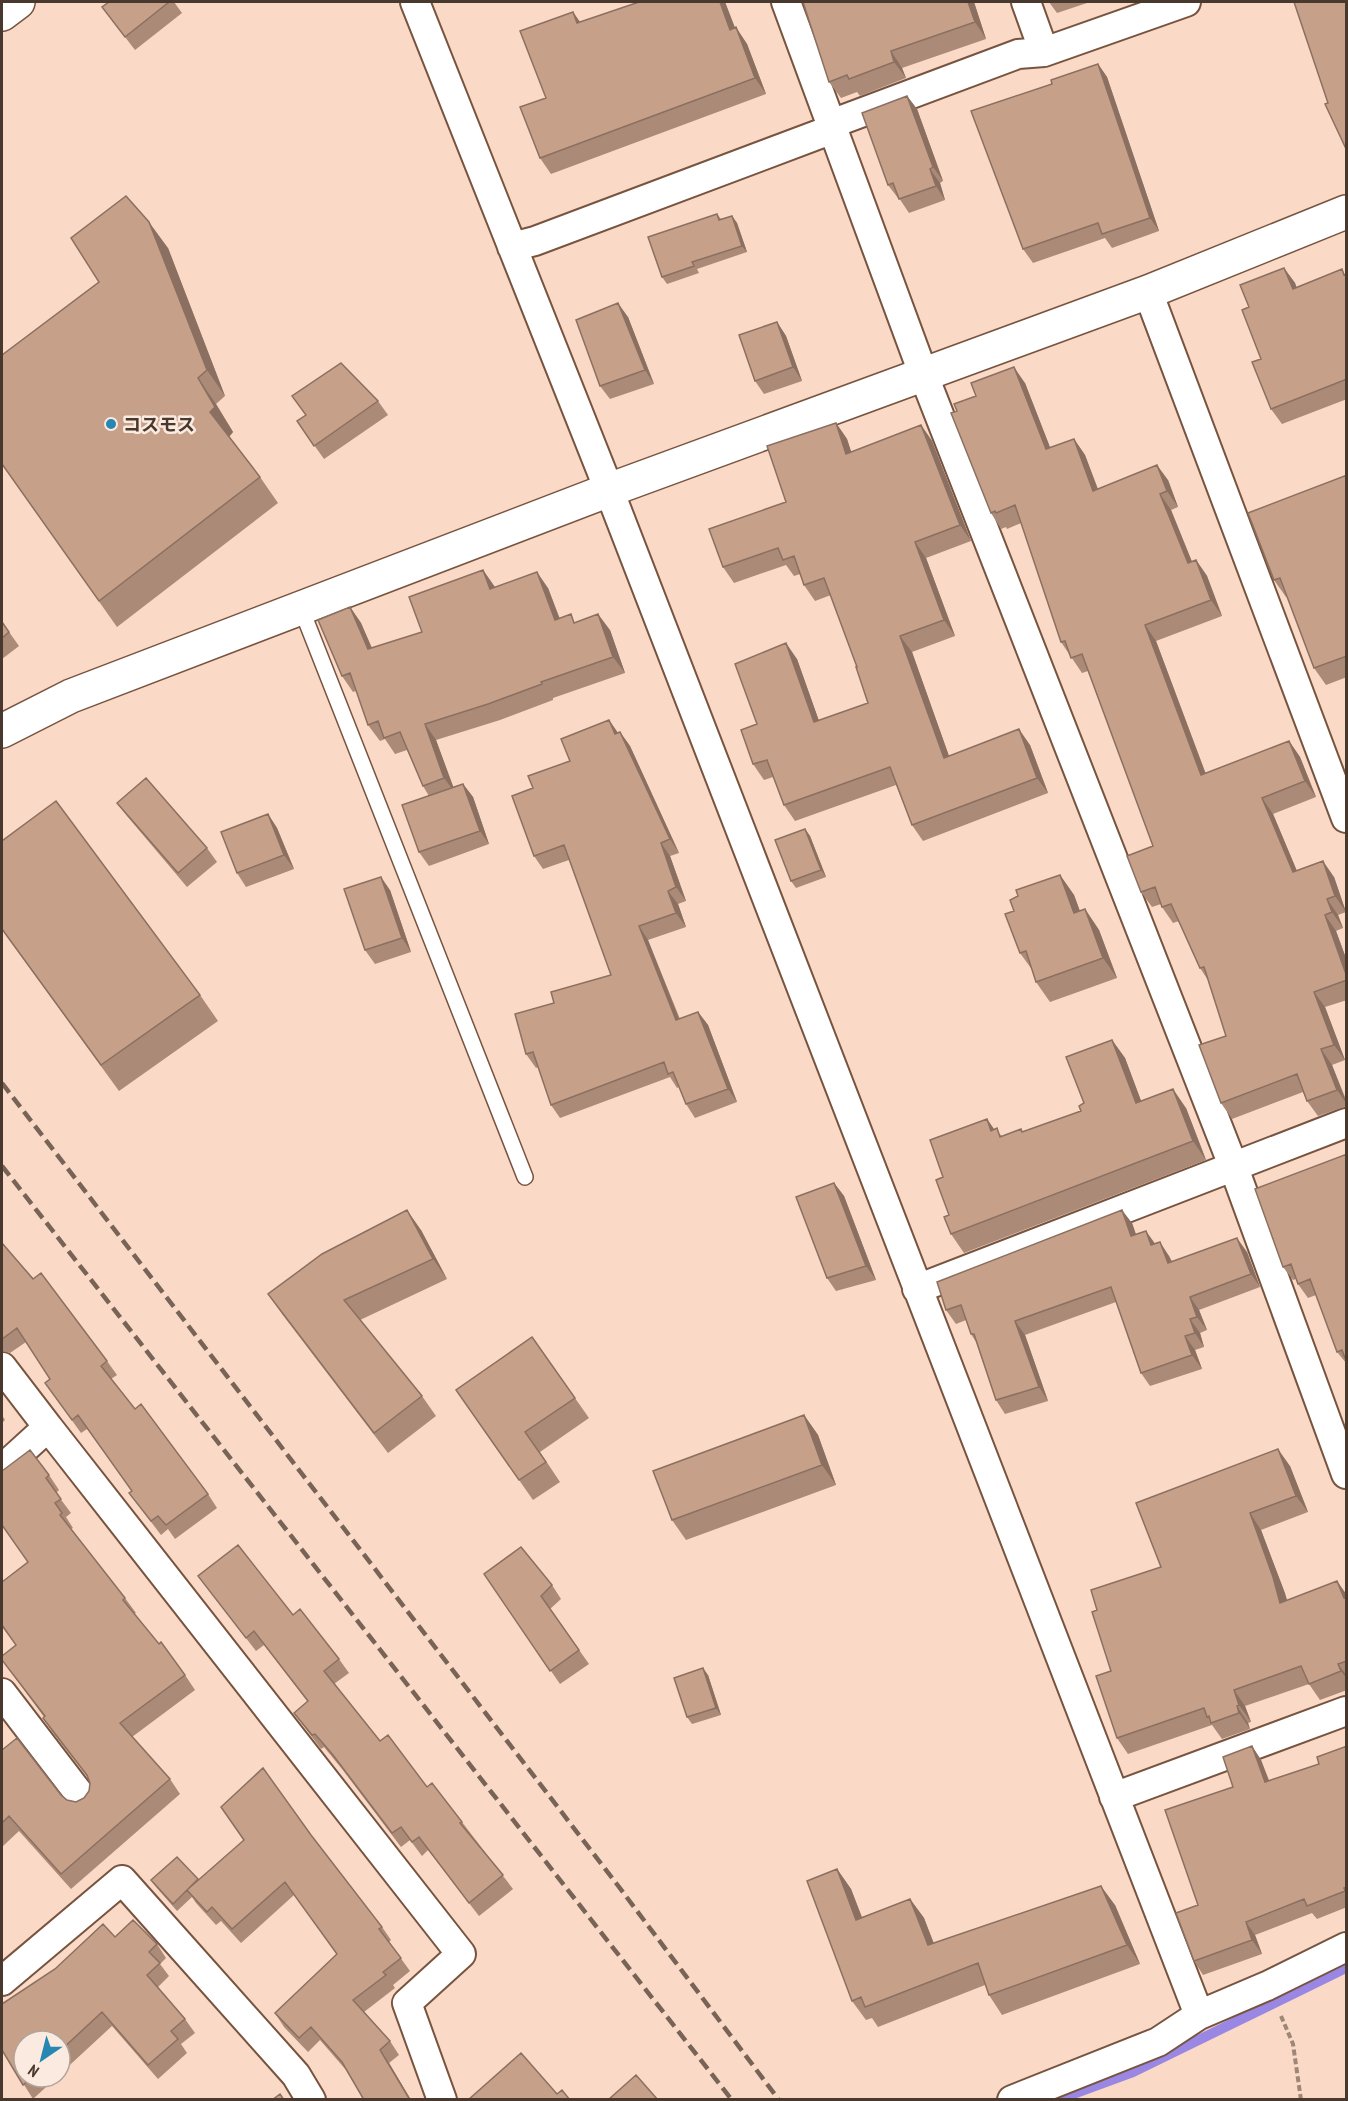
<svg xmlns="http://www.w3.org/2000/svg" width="1348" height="2101" viewBox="0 0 1348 2101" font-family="'PT Sans Narrow','Noto Sans JP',sans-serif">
<rect width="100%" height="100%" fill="#fad9c6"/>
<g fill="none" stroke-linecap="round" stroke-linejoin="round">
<path stroke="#9a87e4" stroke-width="10" d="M1057,2100L1133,2072L1346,1968"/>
<defs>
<path id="lane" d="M301,608L525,1177"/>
<path id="street" d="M415,2L609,490L1199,2015
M786,2L924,376L1234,1168L1346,1474
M1026,2L1044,52
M831,124L1018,54L1044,52L1186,2
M512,247L535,241L833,129
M1148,292L1346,818
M917,1289L1346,1123
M2,1367L48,1427
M2,1469L48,1427L461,1954L407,2003L442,2100
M2,1693L84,1800
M1114,1797L1346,1711
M2,1981L122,1880L296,2075L311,2100
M1012,2100L1158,2042L1199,2015L1267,1986L1346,1947"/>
<path id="secondary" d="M2,14L18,2
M2,731L71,696L609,490L1148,292L1346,212"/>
</defs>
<use href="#lane" stroke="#77543f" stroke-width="18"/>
<use href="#street" stroke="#77543f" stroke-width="32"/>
<use href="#secondary" stroke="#77543f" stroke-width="36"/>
<path stroke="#9f8778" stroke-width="4" stroke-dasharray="6 3" stroke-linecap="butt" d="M1281,2016L1293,2044L1301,2100"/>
<use href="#lane" stroke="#fff" stroke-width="15"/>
<use href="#street" stroke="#fff" stroke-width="28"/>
<use href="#secondary" stroke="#fff" stroke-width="33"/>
<path stroke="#786457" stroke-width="4.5" stroke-dasharray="12 6" stroke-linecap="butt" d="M2,1083L616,1883L779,2100
M2,1166L732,2100"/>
</g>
<path fill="#ab8a77" d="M109,2H174L182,13L135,50L102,7Z
M639,2H725L735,28L747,44L766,94L551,174L540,158L573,12L580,22Z
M803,2H974L986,39L902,68L906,78L860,96L857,92L841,98L829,82Z
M1049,2H1090L1057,13Z
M1098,64L1107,77L1159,231L1112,248L1105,238L1033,263L1023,249L1052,84Z
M907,96L917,109L943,181L940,183L945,200L909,213L899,198H898L888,185Z
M717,214L721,219L732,216L737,223L747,252L697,269L699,273L667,284L662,277Z
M168,248L225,396L216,404L233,432L229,437L260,477L278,503L117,627L2,464V355Z
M1284,268L1295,283L1296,287L1342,269L1345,275L1347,274V399L1282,424L1271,409L1261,359L1249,307Z
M628,317L654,384L610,399L600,386Z
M777,322L786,336L802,381L764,394L755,381Z
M1025,383L1050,448L1074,439L1085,455L1098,489L1168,480L1178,507L1171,510L1192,562L1196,560L1207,576L1222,616L1156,641L1206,774L1289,741L1300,757L1316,797L1273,814L1297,871L1334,877L1346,912L1338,915L1343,928L1336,931L1347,961V1000L1325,1007L1345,1060L1332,1065L1347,1102V1106L1318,1116L1307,1101L1303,1092L1232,1119L1221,1103L1226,1036L1208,980L1200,968L1179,921L1173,923L1162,907L1161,904L1152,907L1141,892L1153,846L1088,671L1082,673L1061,642L1021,523L1007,529L1006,527L1001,529L991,513Z
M378,401L388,415L324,459L297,421Z
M836,423L847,439L851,452L921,425L932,441L971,541L926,558L955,636L912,652L949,756L1030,745L1048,793L923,841L912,825L896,785L795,821L784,805L773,777L764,780L753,764L757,724L797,659L819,721L868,703L857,667L831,595L815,601L804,585L800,574L794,576L786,565L734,583L723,567L786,502Z
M1347,475V677L1326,685L1314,668L1287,596L1286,597L1274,580Z
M483,570L495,587L548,588L560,619L610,630L625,673L553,698V700L500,720L436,740L453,787L463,784L473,797L489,844L429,866L419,852L429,796L423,786L407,750L395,754L385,739L380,741L368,725L356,691L353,692L342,676L350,607L361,623L372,648L422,632Z
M2,622L19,646L2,659Z
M609,720L618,733L620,732L630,746L679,853L670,856L686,901L678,904L686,927L648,940L680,1019L698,1012L708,1025L737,1102L695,1118L686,1104L679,1087L677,1088L670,1077L560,1118L551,1105L538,1067L536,1068L526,1054L554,1003L611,975L569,860L543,869L534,856L533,788L570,761Z
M117,803L207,848L217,862L187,887L127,816Z
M268,814L277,828L294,869L246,887L237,873Z
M805,829L810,836L826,877L796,888L791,881Z
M2,841L200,995L218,1021L119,1091L2,930Z
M1060,875L1074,895L1080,911L1085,909L1099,930L1117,978L1050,1002L1036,982L1033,971L1020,953L1014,911L1018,896Z
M390,890L411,952L375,964L365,950Z
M1112,1040L1125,1058L1141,1101L1186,1108L1206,1160L964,1253L951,1234L949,1215L987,1119L994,1129L1002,1136L1021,1129L1023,1132L1081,1111Z
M1347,1154V1364L1337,1352L1316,1295L1308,1298L1298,1284L1296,1279L1293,1280L1283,1267Z
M834,1183L844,1196L876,1280L836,1291L827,1278Z
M1132,1223L1136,1234L1155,1244L1169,1256L1172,1261L1247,1252L1260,1287L1199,1310L1207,1330L1200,1333L1204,1347L1195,1350L1202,1369L1150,1386L1141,1373L1116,1302L1025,1335L1048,1401L1005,1414L996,1400L976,1342L971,1334L966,1320L956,1324L946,1310Z
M421,1230L447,1279L360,1320L422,1396L436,1416L388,1453L282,1314L268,1294Z
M2,1243L107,1361L117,1375L111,1379L135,1409L208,1494L217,1508L175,1539L168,1529L161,1535L129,1493L132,1491L87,1429L81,1433L45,1383L50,1379L26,1342L10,1353L2,1351Z
M532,1337L589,1418L540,1452L560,1482L533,1500L456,1390Z
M2,1415L5,1420L2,1423Z
M804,1415L818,1435L836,1485L686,1540L672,1520Z
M1290,1466L1308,1512L1261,1530L1287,1600L1347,1595V1690L1320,1700L1309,1684L1245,1706L1251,1722L1248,1723L1250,1729L1222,1739L1212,1725L1128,1754L1117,1738L1111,1671L1097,1610L1161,1567Z
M49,1475L59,1490L56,1493L71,1513L66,1517L73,1528L71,1529L125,1598L136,1613L134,1614L185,1675L195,1690L132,1737L170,1779L180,1794L71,1889L19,1831L2,1847V1750L67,1800L76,1802L84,1798L89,1791L90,1783L88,1778L53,1733L43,1718L44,1717L2,1660L16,1645L2,1627V1582L28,1562L2,1525Z
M484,1574L552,1585L561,1599L550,1609L589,1664L560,1684Z
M198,1576L293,1615L339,1659L349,1673L334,1684L380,1741L462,1822L513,1889L479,1916L428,1850L422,1856L410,1840L401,1847L342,1769L324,1747L321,1749L294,1713L308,1702L264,1645L256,1651Z
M708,1675L721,1715L692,1724L687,1717Z
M1252,1746L1261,1760L1269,1780L1319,1764L1347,1746V1907L1317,1919L1312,1913L1255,1935L1262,1954L1203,1975L1194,1961L1198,1905L1233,1787Z
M311,1835L382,1927L391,1940L389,1942L410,1971L393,1985L395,1988L364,2012L390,2041L399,2055L389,2063L411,2100H364L346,2070L320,2040L308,2052L284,2027L275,2013L337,1954L294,1895L241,1943L221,1921L216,1925L196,1903L192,1897L177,1911L156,1887L151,1880H198Z
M837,1869L851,1889L862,1917L910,1899L924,1918L933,1943L1115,1905L1140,1964L1002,2015L989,1995L985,1985L878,2027L872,2018L866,2020L852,2001Z
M133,1920L157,1944L166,1958L160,1964L169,1976L158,1987L185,2019L195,2033L181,2044L187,2053L158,2079L112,2026L60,2074V2041H24V2077H57L33,2099L2,2050V2004L55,1969L103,1924L115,1937Z"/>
<path fill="#8b7061" d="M720,2H725L742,46L730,30Z
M968,2H974L986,39L975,22Z
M573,12L584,28L577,23Z
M736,27L747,44L766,94L755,78Z
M891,51L902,68L906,78L894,62Z
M1098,64L1107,77L1159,231L1150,218Z
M907,96L917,109L943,181L933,167Z
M930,169L940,183L945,200L936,186Z
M732,216L737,223L747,252L742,246Z
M149,222L168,248L225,396L207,370Z
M1284,268L1295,283L1303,304L1293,289Z
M618,303L628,317L654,384L645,370Z
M777,322L786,336L802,381L793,367Z
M1014,367L1025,383L1057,465L1046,449Z
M198,378L216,404L233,432L228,438L210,412Z
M836,423L847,439L857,469L846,454Z
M921,425L932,441L971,541L960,525Z
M1074,439L1085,455L1104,506L1093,491Z
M1157,465L1168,480L1178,507L1167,491Z
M1160,494L1171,510L1199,579L1188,563Z
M915,542L926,558L955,636L944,620Z
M1196,560L1207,576L1222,616L1211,600Z
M483,570L494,586L502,605L490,589Z
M537,572L548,588L566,636L555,620Z
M350,607L361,623L379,665L368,649Z
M598,614L610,630L625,673L613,657Z
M1145,625L1156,641L1212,791L1201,775Z
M900,636L912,652L955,773L944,758Z
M786,643L797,659L825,738L814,722Z
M609,720L618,733L615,734Z
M425,724L436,740L456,794L444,778Z
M1019,729L1030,745L1048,793L1037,778Z
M620,732L630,746L679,853L670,839Z
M1289,741L1300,757L1316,797L1305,781Z
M463,784L473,797L489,844L480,831Z
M1262,798L1273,814L1304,888L1293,872Z
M268,814L277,828L294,869L284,855Z
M805,829L810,836L826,877L821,870Z
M661,843L670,856L686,901L676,887Z
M1323,861L1334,877L1346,912L1335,896Z
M1060,875L1074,895L1088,934L1074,913Z
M381,877L390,890L411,952L402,938Z
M668,891L678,904L686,927L676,913Z
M1327,899L1338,915L1343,928L1332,912Z
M1085,909L1099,930L1117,978L1103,958Z
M1325,915L1336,931L1347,961V977Z
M639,926L648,940L685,1034L676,1020Z
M1314,992L1325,1007L1345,1060L1334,1045Z
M698,1012L708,1025L737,1102L728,1089Z
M1112,1040L1125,1058L1149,1122L1136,1103Z
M1321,1049L1332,1065L1347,1104L1337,1090Z
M1173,1089L1186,1108L1206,1160L1193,1141Z
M987,1119L1000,1138L991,1131Z
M834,1183L844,1196L876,1280L866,1266Z
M407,1210L421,1230L447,1279L433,1259Z
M1122,1210L1132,1223L1141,1250L1131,1236Z
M1146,1231L1156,1245H1151Z
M1237,1238L1247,1252L1260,1287L1251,1274Z
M1160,1242L1169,1256L1177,1276L1168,1263Z
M1190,1297L1199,1310L1207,1330L1197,1317Z
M1190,1319L1200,1333L1204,1347L1195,1333Z
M1015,1321L1025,1335L1048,1401L1039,1387Z
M1185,1336L1195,1350L1202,1369L1192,1355Z
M804,1415L818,1435L836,1485L822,1465Z
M1278,1449L1290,1466L1308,1512L1296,1496Z
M1250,1513L1261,1530L1285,1593L1292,1619L1280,1603Z
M1337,1581L1347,1595V1602L1344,1598Z
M1338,1664L1347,1676V1679L1341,1671Z
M703,1668L708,1675L721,1715L716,1708Z
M1234,1690L1245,1706L1251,1722L1239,1705Z
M1237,1706L1248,1723L1250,1729L1239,1713Z
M1252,1746L1261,1760L1274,1795L1265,1782Z
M837,1869L851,1889L870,1939L856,1920Z
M1101,1886L1115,1905L1140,1964L1127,1945Z
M910,1899L924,1918L942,1964L928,1945Z
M1246,1922L1255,1935L1262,1954L1252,1940Z
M380,2050L389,2063L411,2100H410Z"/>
<path fill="#c7a08a" stroke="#8b7061" stroke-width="1.5" d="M109,2H169L125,37L102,7Z
M639,2H720L730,30L736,27L755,78L540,158L520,107L546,98L520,31L573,12L577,23Z
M803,2H968L975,22L891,51L894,62L849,79L847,75L829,82Z
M1294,2H1346L1347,4V151L1325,104L1328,103Z
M1098,64L1150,218L1102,234L1098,223L1023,249L971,111L1052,84L1051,80Z
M907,96L933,167L930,169L936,186L899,199L893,183L888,185L862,113Z
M126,196L149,222L207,370L198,378L215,407L210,412L260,477L99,601L2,464V354V355L99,282L71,238Z
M717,214L719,220L732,216L742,246L692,262L694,266L662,277L648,237Z
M1284,268L1293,289L1342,269L1344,275L1347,274V379L1271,409L1252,362L1261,359L1242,310L1249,307L1240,285Z
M618,303L645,370L600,386L576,320Z
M777,322L793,367L755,381L739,335Z
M341,363L378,401L314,446L297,421L306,415L292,396Z
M1014,367L1046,449L1074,439L1093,491L1157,465L1167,491L1160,494L1188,563L1196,560L1211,600L1145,625L1201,775L1289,741L1305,781L1262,798L1293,872L1323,861L1335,896L1327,899L1332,912L1325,915L1347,977V980L1314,992L1334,1045L1321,1049L1337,1090L1307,1101L1297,1074L1221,1103L1199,1045L1226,1036L1204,967L1200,968L1171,904L1162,907L1155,887L1141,892L1127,856L1153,846L1082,654L1071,658L1065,641L1061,642L1015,505L996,513L995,511L991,513L951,413L957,411L954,404L976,396L971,383Z
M836,423L846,454L921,425L960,525L915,542L944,620L900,636L944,758L1019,729L1037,778L912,825L890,767L784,805L767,760L753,764L741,730L757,724L735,664L786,643L814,722L868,703L856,667H857L824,578L804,585L794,556L783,560L778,548L723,567L709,529L786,502L767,446Z
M1347,475V656L1314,668L1280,578L1274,580L1248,513Z
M483,570L490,589L537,572L555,620L571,614L574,623L598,614L613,657L541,682L542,684L488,704L425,724L444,778L423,786L400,732L384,738L378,721L368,725L350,673L342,676L318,620L350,607L368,649L422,632L409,597Z
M2,622L9,632L2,638Z
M609,720L615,734L620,732L670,839L661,843L676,887L668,891L676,913L639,926L676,1020L698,1012L728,1089L686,1104L673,1072L668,1074L664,1062L551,1105L533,1052L526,1054L515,1014L554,1003L551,992L611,975L564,845L534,856L512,796L533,788L528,776L570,761L561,739Z
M146,778L207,848L178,873L117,803Z
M463,784L480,831L419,852L402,805Z
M56,801L200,995L101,1065L2,929V841Z
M268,814L284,855L237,873L221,832Z
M805,829L821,870L791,881L775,840Z
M1060,875L1074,913L1085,909L1103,958L1036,982L1026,951L1020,953L1005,914L1014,911L1010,900L1018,896L1016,890Z
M381,877L402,938L365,950L344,889Z
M1112,1040L1136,1103L1173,1089L1193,1141L951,1234L944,1217L949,1215L936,1180L943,1177L930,1140L987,1119L991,1131L997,1128L1000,1137L1021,1129L1022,1132L1081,1111L1079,1106L1084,1103L1066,1057Z
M1347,1154V1358H1345L1342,1350L1337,1352L1310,1279L1298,1284L1291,1264L1283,1267L1255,1189Z
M834,1183L866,1266L827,1278L796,1197Z
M407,1210L433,1259L344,1300L422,1396L374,1433L268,1294L322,1254Z
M1122,1210L1131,1236L1146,1231L1151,1245L1160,1242L1168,1263L1237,1238L1251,1274L1190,1297L1197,1317L1190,1319L1195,1333L1185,1336L1192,1355L1141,1373L1111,1287L1015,1321L1039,1387L996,1400L974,1334H971L961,1305L946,1310L937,1282Z
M2,1243L33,1279L41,1273L107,1361L101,1366L135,1409L141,1404L208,1494L166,1525L158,1516L151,1521L129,1493L132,1491L78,1415L72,1420L45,1383L50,1379L17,1328L2,1339Z
M532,1337L575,1398L525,1432L546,1462L519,1480L456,1390Z
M804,1415L822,1465L672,1520L653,1471Z
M1278,1449L1296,1496L1250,1513L1273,1577L1280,1603L1337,1581L1344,1598L1347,1597V1661L1338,1664L1341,1671L1309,1684L1301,1666L1234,1690L1239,1705L1237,1706L1239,1713L1211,1723L1209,1716L1207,1717L1204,1708L1117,1738L1096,1676L1111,1671L1092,1612L1097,1610L1091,1590L1161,1567L1136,1503Z
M30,1450L49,1475L46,1478L61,1499L55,1503L62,1513L60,1515L125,1598L123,1600L159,1644L161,1642L185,1675L120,1723L170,1779L61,1874L9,1816L2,1823V1750L17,1738L61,1795L67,1800L76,1802L84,1798L89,1791L90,1783L87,1775L43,1718L45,1716L2,1660V1656L16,1645L2,1625V1582L28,1562L2,1525V1471Z
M238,1545L293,1615L300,1609L339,1659L324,1671L380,1741L388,1735L427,1787L432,1783L462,1822L460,1823L503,1875L469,1903L419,1837L412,1842L401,1827L392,1833L333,1755L315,1734L312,1735L294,1713L308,1701L254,1631L246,1638L198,1576Z
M521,1547L552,1585L541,1596L579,1650L550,1671L484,1574Z
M703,1668L716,1708L687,1717L674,1678Z
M1252,1746L1265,1782L1319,1764L1317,1757L1347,1746V1887L1344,1888L1345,1891L1307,1906L1304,1899L1246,1922L1252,1940L1194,1961L1176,1913L1198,1905L1165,1810L1233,1787L1223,1757Z
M263,1768L311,1835L382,1927L379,1929L401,1958L383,1972L386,1975L353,2000L390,2041L380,2050L410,2100H364L342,2062L311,2027L299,2038L275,2013L337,1954L285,1882L232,1929L212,1907L207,1912L187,1890L244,1840L221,1807Z
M177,1857L198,1879L173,1904L151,1880Z
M837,1869L856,1920L910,1899L928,1945L1101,1886L1127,1945L989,1995L978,1963L865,2007L861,1997L852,2001L807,1881Z
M133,1920L157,1944L149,1952L160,1963L147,1975L185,2019L171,2031L178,2039L148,2065L102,2012L60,2051V2041H24V2077H32L23,2085L2,2050V2004L55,1969L103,1924L115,1937Z
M521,2053L557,2094L562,2090L570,2100H468Z
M636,2075L658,2100H608Z
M280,2094L284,2100H272Z"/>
<circle fill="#2587b2" stroke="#fbeae0" stroke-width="2" cx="111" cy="424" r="6"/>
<g text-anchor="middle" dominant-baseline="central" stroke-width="5" stroke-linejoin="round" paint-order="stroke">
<g font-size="18" font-weight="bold" fill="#48382e" stroke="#fbeae0" text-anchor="start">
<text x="123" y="424">コスモス</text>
</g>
</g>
<rect width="1348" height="2101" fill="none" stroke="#48382e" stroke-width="6"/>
<g transform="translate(42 2059) rotate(215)"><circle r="28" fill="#fbeae0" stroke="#b3a399" stroke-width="1.5"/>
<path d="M0-4.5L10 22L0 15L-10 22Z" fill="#2587b2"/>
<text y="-9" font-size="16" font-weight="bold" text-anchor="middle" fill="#48382e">N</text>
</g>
</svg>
